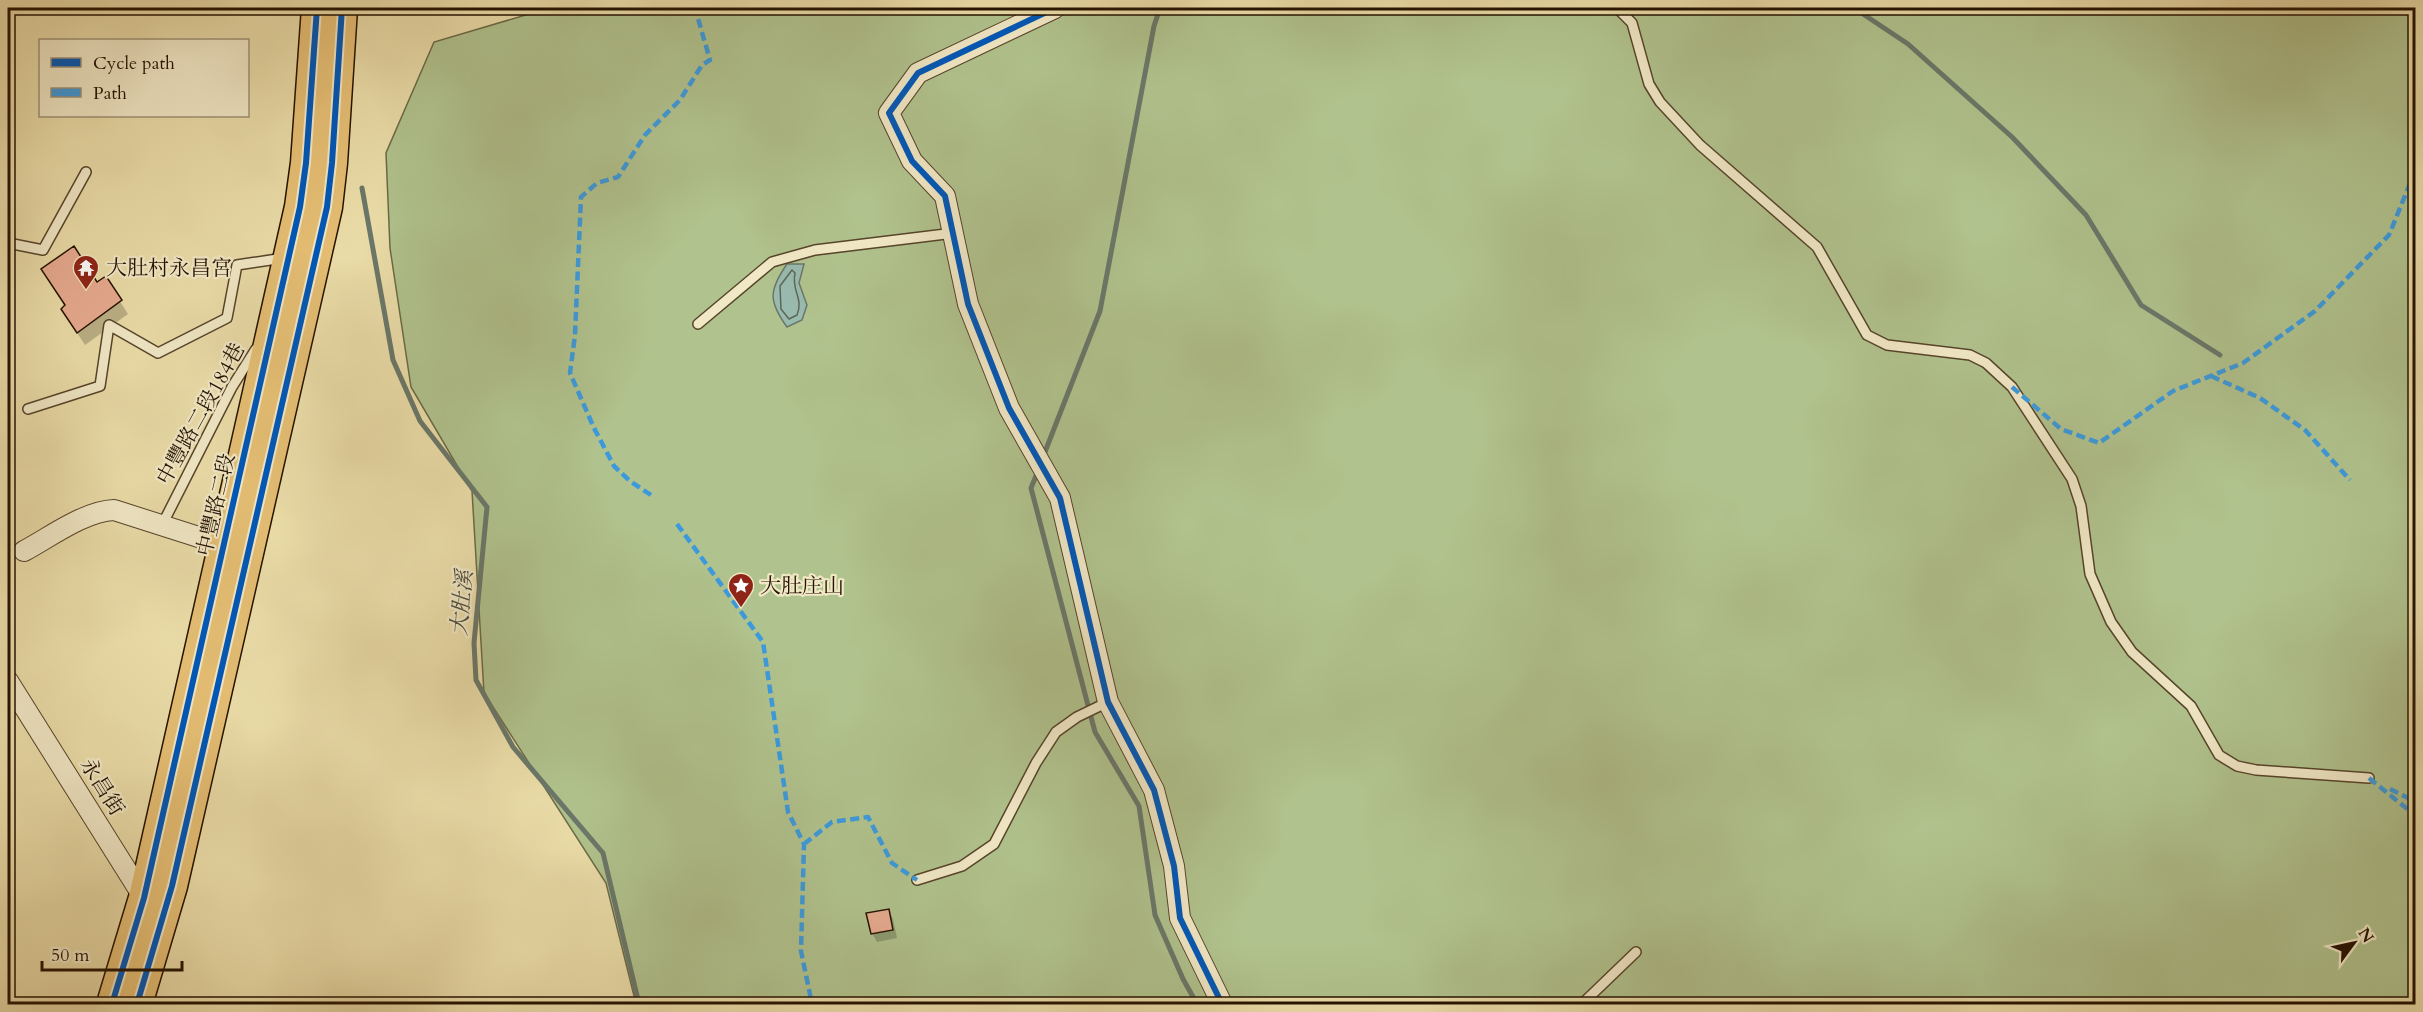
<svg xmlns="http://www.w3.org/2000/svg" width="2423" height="1012" viewBox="0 0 2423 1012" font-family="Cardo,'Noto Serif TC',serif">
<rect width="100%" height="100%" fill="#eadca8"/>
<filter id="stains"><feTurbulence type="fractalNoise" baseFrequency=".00333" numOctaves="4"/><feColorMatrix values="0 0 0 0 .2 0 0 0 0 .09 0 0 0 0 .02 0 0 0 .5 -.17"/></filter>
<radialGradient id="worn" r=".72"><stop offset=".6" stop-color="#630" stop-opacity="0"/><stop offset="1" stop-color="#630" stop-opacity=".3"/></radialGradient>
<path fill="#b0c28d" stroke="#6a6a46" stroke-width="1.5" d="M536,8H2415V1004H636L606,883L484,693L472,491L411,387L390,248L386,153L434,42L536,12Z"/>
<path fill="#99baaf" stroke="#6a7769" stroke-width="1.5" d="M787,264H804L799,283L807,305L802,320L787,327C768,301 769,290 787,264Z"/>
<path fill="#0003" d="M105,278L128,314L85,345L70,322Z
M888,910L893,919L897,938L877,942L872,933Z"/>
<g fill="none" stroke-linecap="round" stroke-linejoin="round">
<path stroke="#5e6658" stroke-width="1.5" d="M792,270L795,273C791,291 804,298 797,315L789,319L781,309L780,286Z"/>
<path stroke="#6a7769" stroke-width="5" d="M1854,8L1908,44L2012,137L2086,215L2141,305L2220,355
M362,188L393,360L420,421L487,507L474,643L476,680L513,747L603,853L639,1004
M1043,457L1100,311L1154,26L1160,8
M1038,471L1031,488L1095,732L1139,806L1155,915L1183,979L1197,1004"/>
</g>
<path fill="#e7ab91" stroke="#241200" stroke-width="1.5" d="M74,246L97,282L106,276L122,300L77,333L61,309L65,305L41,269Z
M889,909L893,930L871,934L866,913Z"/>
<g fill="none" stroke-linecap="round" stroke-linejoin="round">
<defs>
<path id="service" d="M1617,8L1632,23L1649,84L1660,102L1700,145L1817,247L1867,335L1887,345L1970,355L1986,363L2012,387L2072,479L2081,506L2090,574L2111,622L2132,652L2191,706L2219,755L2237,766L2256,770L2369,778
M8,243L43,250L86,172
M698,324L772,262L815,250L954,233
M28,409L100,386L109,325L158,353L227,318L237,265L284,258
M161,527L232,387L256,349
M917,880L962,866L994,844L1036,763L1056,732L1077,717L1108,702
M1582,1004L1636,952"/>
<path id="minor" d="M1055,8L918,73L889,113L912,161L945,196L968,304L1009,408L1060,498L1108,702L1154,790L1174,866L1180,918L1222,1004
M24,551C50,537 85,511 114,510L233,548
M8,681L144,898L148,899"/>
<path id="primary" d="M112,1004L144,898L300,207L306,163L317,8
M137,1004L172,886L327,207L332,163L342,8"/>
</defs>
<use href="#service" stroke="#56442a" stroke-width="12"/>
<use href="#minor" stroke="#56442a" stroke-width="22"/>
<use href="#primary" stroke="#241200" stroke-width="33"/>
<use href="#service" stroke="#f1e8c6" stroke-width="9"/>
<use href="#minor" stroke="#f1e8c6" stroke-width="20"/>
<use href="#primary" stroke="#e5be74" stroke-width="30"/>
<path stroke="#3c9adc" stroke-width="4.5" stroke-dasharray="9 4.5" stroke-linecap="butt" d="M2211,376L2260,398L2305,430L2350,480
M2012,387L2061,429L2099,443L2173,391L2243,363L2315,311L2389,235L2409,186L2416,181
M651,495L630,481L614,466L594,428L570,373L575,335L581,197L597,183L618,177L645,135L680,100L702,65L710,60L695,8
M677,524L763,642L788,812L804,844L801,951L812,1004
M2369,778L2416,816
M2390,789L2416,802
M804,844L832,822L868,817L892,863L917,880"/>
<defs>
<path id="cycleway" d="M1055,8L918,73L889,113L912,161L945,196L968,304L1009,408L1060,498L1108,702L1154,790L1174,866L1180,918L1222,1004
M112,1004L144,898L300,207L306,163L317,8
M137,1004L172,886L327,207L332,163L342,8"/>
</defs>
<use href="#cycleway" stroke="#f1e8c6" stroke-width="10"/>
<use href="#cycleway" stroke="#0057b8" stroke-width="6"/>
</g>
<defs>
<symbol id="temple-pin" viewBox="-11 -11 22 30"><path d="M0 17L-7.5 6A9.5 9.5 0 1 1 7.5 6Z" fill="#8f2418" stroke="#f1e8c6"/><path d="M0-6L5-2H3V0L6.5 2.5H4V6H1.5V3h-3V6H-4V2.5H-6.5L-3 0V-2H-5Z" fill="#fff"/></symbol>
<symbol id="sight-pin" viewBox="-11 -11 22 30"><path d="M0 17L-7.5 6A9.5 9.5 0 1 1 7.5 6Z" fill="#8f2418" stroke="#f1e8c6"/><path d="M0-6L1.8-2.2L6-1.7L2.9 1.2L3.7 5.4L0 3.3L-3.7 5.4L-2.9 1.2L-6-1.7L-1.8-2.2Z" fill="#fff"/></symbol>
</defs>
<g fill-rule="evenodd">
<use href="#temple-pin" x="71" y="253" width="30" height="40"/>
<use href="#sight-pin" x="726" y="571" width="30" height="40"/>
</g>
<g text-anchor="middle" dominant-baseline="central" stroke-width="4.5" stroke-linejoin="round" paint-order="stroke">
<g font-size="21" fill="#241200" stroke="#f1e8c6" text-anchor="start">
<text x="106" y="268">大肚村永昌宮</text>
<text x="760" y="586">大肚庄山</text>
</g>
<g font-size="21" fill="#241200" stroke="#f1e8c6">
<text transform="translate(201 414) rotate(-61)">中豐路二段184巷</text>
<text transform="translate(216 505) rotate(-77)">中豐路二段</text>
<text transform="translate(102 787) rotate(58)">永昌街</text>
</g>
<g font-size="22" font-style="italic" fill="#4d4d3d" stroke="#f1e8c6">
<text transform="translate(462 603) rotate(-85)">大肚溪</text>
</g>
</g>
<rect width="2423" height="1012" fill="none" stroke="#eadca8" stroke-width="30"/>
<rect x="9" y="9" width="2405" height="994" fill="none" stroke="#241200" stroke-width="3"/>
<rect x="15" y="15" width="2393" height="982" fill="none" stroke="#241200" stroke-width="1.5"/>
<rect x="39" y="39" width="210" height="78" fill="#f1e8c6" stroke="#9f9277" stroke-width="1.5"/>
<rect x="51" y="58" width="30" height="9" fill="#0057b8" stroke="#9f9277" stroke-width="1.5"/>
<text x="93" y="69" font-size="18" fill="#241200">Cycle path</text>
<rect x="51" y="88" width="30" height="9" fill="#3c9adc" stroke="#9f9277" stroke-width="1.5"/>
<text x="93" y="99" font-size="18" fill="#241200">Path</text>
<g transform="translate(2354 943) rotate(57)" stroke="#f1e8c6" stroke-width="4.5" paint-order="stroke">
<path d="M0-4.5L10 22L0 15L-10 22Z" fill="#241200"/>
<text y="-9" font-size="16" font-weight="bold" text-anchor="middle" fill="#241200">N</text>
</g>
<path d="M42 961v9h140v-9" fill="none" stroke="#241200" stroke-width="3"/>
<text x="51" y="961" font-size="18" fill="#241200" stroke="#f1e8c6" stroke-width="4.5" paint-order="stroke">50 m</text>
<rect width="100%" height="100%" filter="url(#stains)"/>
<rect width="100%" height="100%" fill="url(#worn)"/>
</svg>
